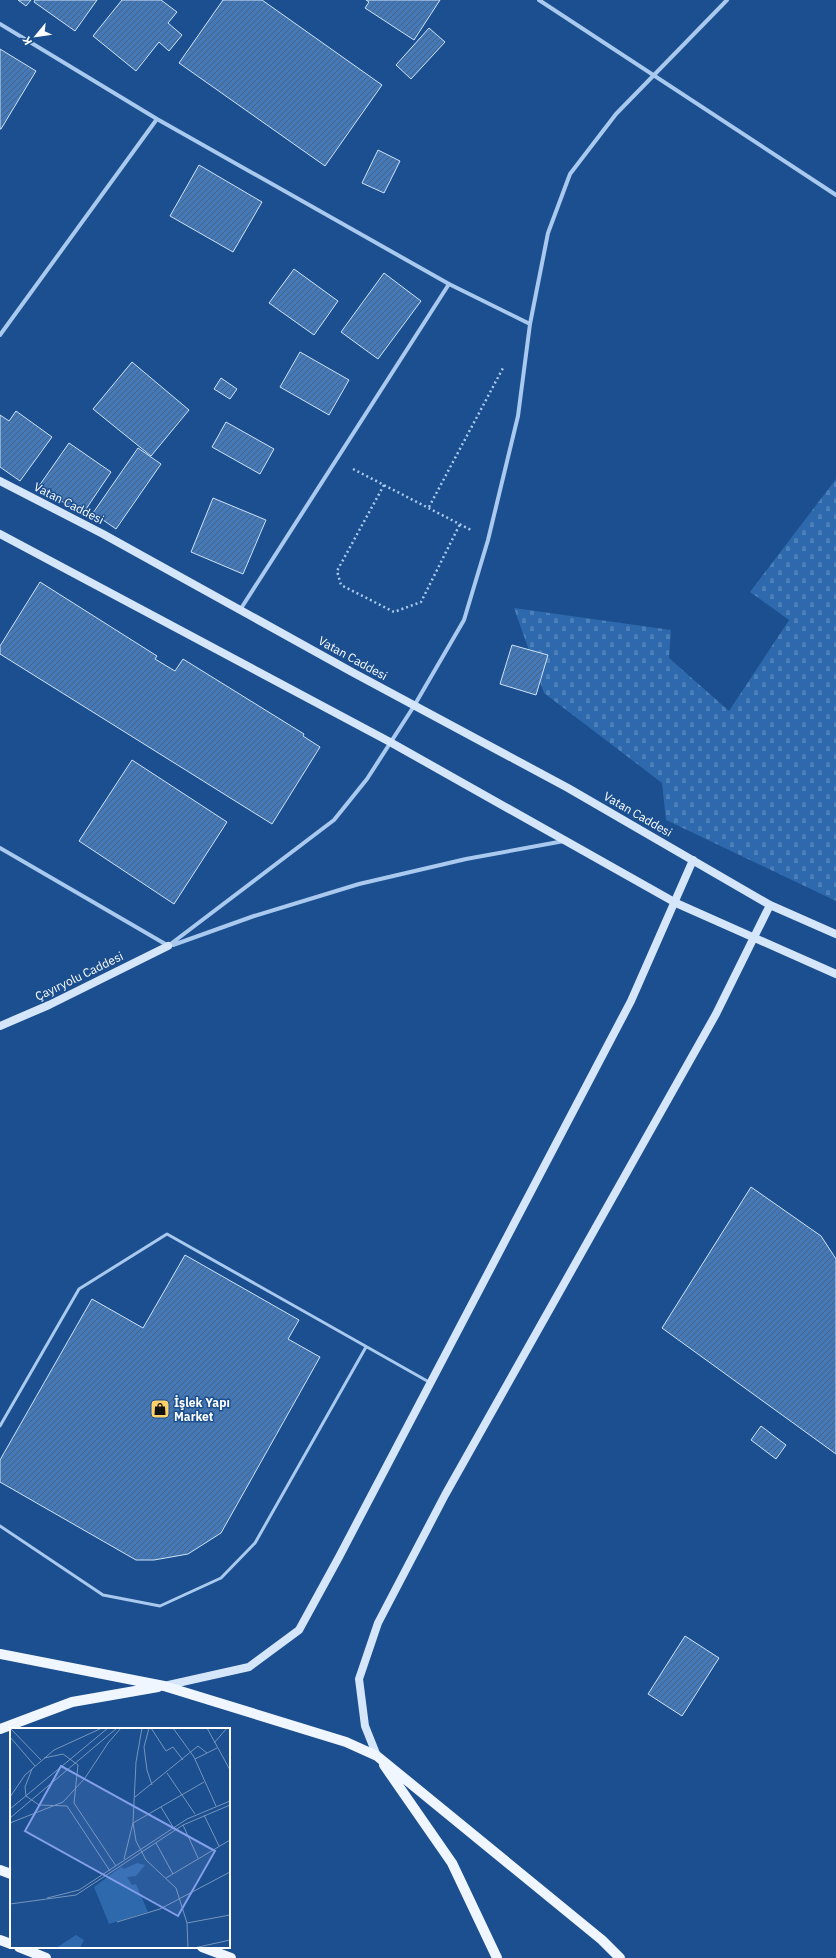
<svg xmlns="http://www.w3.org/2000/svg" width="836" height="1958" viewBox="0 0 836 1958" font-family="'IBM Plex Sans',sans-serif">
<defs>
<pattern id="cemetery-stones" width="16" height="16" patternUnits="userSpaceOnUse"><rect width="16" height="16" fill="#2e69ad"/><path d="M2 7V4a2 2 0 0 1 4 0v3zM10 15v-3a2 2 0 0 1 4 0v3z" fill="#4d80b9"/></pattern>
<pattern id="building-hatch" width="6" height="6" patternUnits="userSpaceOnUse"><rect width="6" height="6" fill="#4478b7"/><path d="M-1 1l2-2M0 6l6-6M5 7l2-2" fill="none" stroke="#486282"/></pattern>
</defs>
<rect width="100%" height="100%" fill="#1b4f8f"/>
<path fill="url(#cemetery-stones)" d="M836,479V901L666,820L662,783L544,693L514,608L671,630L669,658L729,711L789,620L750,592Z"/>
<path fill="url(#building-hatch)" stroke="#cfe3fa" d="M18,0H31L26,6Z
M35,0H97L75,31L34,2Z
M122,0H161L177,12L168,23L182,35L169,51L159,42L136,71L93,36Z
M223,0H262L382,85L325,166L179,63Z
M366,0H440L414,40L365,8L369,2Z
M429,28L445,42L411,79L396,65Z
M0,49L36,71L1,129H0Z
M378,150L400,161L384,193L362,183Z
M199,165L262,202L233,252L170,216Z
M294,269L338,301L314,335L269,303Z
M384,273L421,301L378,359L341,332Z
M300,352L349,380L329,415L280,387Z
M132,362L189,410L151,456L93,409Z
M221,378L237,389L230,399L214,389Z
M16,411L52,437L20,481L0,467V415L9,421Z
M226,422L274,449L260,474L212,447Z
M69,443L111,472L82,515L39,486Z
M138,448L161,464L116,529L93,513Z
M213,498L266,520L243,574L191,552Z
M40,582L157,656L155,659L175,671L183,659L304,734L303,736L320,747L272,824L0,654V646Z
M512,645L548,655L536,695L500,684Z
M132,760L227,822L174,904L79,841Z
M751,1187L821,1236L836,1259V1454L662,1328Z
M185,1255L299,1320L288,1339L320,1357L221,1533L188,1554L154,1560H136L0,1482V1460L92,1299L143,1328Z
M761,1426L786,1445L776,1459L751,1440Z
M685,1636L719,1658L682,1716L648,1694Z"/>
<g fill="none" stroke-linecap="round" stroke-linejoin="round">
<path stroke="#a9c9ee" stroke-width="2.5" stroke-dasharray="2 3" stroke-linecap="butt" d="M353,469L471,530
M384,485L337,571L341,585L394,612L421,602L460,524
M429,507L503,368"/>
<path stroke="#a9c9ee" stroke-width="3" d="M0,1426L79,1289L167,1234L429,1382
M0,1526L103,1595L160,1606L221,1578L255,1543L366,1347"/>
<path stroke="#a9c9ee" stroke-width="4" d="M539,0L836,195
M0,24L157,119L449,284L530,324
M0,335L157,119
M240,610L449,284
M0,848L167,945
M173,945L254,916L359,884L466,859L564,841
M168,946L334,820L367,779L414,706L464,620L488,540L518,416L530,324L548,233L570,174L616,114L727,0"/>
<path stroke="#d6e6fa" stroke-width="8" d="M0,481L103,534L352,672L568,788L770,905L836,934
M0,534L390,742L676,903L836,974
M0,1026L49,1005L168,946
M164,1686L249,1667L299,1630L339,1557L631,1001L693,860
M377,1756L365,1726L359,1679L378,1623L445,1495L716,1014L770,905"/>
<path stroke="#f0f6ff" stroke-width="10" d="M0,1654L164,1686L346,1742L377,1756L602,1940L620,1958
M0,1729L72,1702L158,1687
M384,1765L452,1863L497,1958
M0,1870L11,1874
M0,1940L11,1944
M19,1947L46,1958
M202,1947L231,1958"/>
</g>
<defs>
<symbol id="shop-square" viewBox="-11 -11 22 22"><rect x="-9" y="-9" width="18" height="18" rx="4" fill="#ffd166" stroke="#1b4f8f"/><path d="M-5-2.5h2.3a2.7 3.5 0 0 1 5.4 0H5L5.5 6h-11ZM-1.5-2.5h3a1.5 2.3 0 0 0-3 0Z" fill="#111"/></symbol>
</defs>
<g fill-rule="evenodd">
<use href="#shop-square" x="149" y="1398" width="22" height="22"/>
</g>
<g text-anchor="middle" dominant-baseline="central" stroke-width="3" stroke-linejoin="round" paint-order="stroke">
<g font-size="12" fill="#fff" stroke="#1b4f8f">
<text transform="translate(69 503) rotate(27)">Vatan Caddesi</text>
<text transform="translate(353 658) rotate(29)">Vatan Caddesi</text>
<text transform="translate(638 814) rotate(30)">Vatan Caddesi</text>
<text transform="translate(79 976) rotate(-26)">Çayıryolu Caddesi</text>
</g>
<g font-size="12" font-weight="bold" fill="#fff" stroke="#1b4f8f" text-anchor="start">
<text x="174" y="1402">İşlek Yapı<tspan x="174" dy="14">Market</tspan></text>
</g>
</g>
<g transform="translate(10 1728)">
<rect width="220" height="220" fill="#1b4f8f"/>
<path d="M66,207L74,212L70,220H46Z" fill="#2e69ad"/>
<path d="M127,135L135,137L126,148L117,149L122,157L126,156L138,184L99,196L84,159L111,139L114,141Z" fill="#2e69ad"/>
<path fill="none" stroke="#7695bc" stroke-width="1" d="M139,0L134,19L137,42L142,57M141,0L156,23L163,19L173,32M163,0L184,29L206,78M197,0L220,42M1,1L31,32M0,9L25,38M204,15L217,0M34,30L53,26L68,37L64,75L106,138M185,31L207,20M22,41L15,59L16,68L29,77L57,78L100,143M157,45L185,86M0,69L15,47L44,22L92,0M125,69L188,18L197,25M151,79L163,99M0,81L98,0M194,87L209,118M0,90L107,0M0,95L53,74L75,50L98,15L111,0M123,95L126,113L136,132L166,160L177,195L178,220M123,95L194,54M173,97L188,130M146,115L163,146M114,131L123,95L126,34L132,0M156,150L220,112M37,170L69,162L177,91L220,73M0,176L66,167L173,97L220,77M107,194L150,181L220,144M177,195L220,187M184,220L220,212"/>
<path fill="#839eea" fill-opacity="0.15" stroke="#839eea" stroke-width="2" d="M51,38L205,123L168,188L15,103Z"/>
<rect width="220" height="220" fill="none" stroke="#fff" stroke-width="2"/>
</g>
<g transform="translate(36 36) rotate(241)" stroke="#1b4f8f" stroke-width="3" paint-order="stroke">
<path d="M0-3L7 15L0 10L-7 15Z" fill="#ffffff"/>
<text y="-6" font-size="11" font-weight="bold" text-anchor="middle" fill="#ffffff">K</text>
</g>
</svg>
